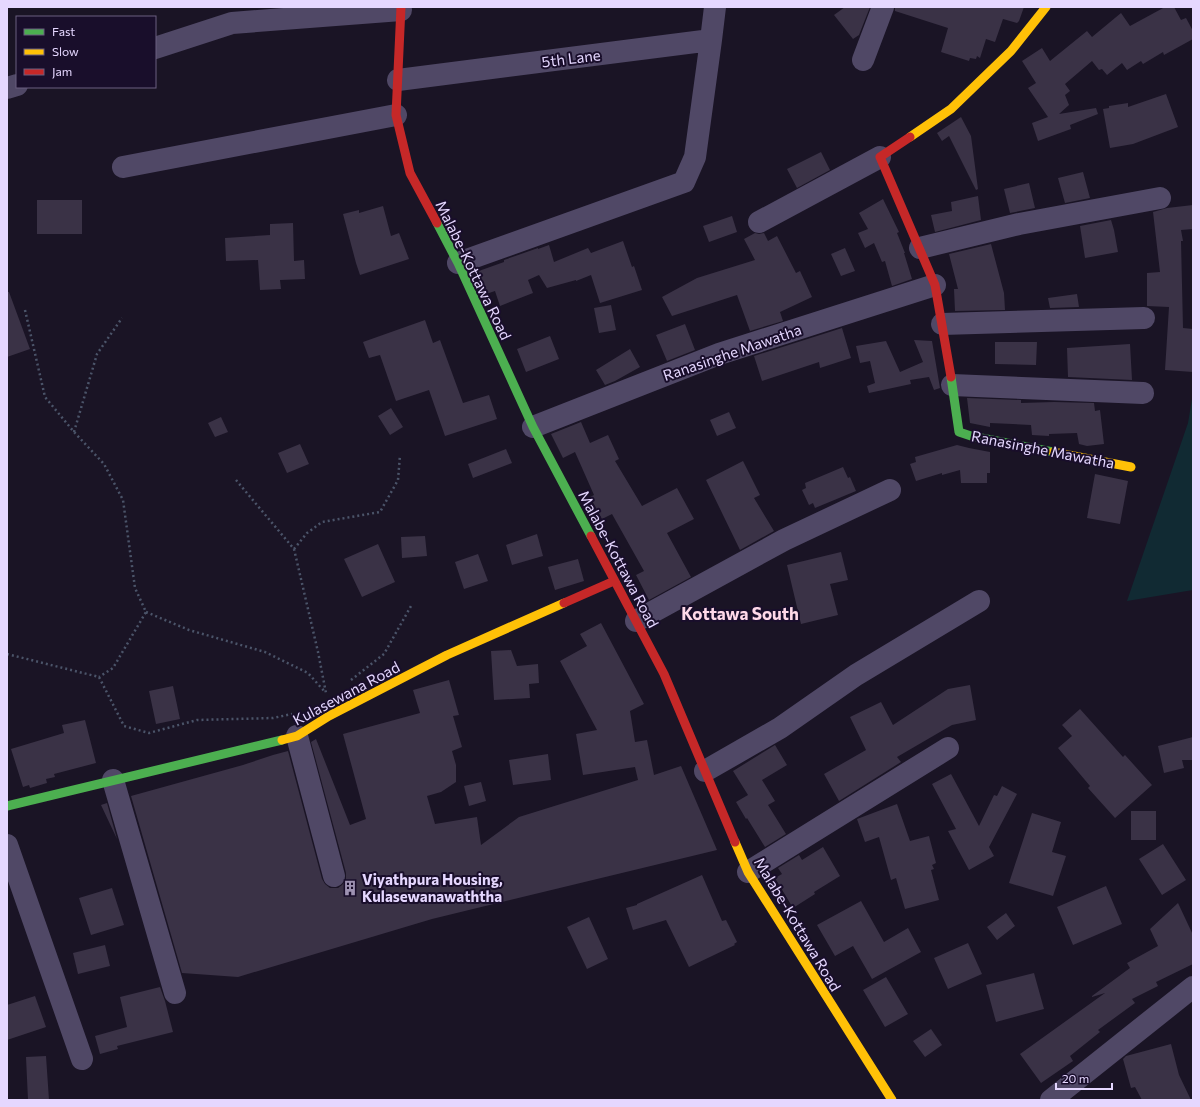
<svg xmlns="http://www.w3.org/2000/svg" width="1200" height="1107" viewBox="0 0 1200 1107" font-family="Commissioner,sans-serif">
<rect width="100%" height="100%" fill="#1a1425"/>
<path fill="#112a33" d="M1193,393V590L1127,601L1188,423Z"/>
<path fill="#3a3246" d="M845,7H870L859,35L853,39L834,15Z
M895,7H1024L1019,21L1017,23L1003,19L995,42L986,39L980,58L977,56L976,59L970,58L969,61L941,52L948,28L895,11Z
M1165,7H1174L1181,20L1186,18L1193,31V39L1164,55L1163,52L1143,64L1141,61L1127,70L1122,63L1107,75L1102,69L1099,70L1092,61L1065,84L1070,91L1065,95L1069,105L1059,114L1096,108L1098,114L1070,125L1071,129L1038,141L1032,123L1048,117L1028,88L1036,83L1022,61L1042,48L1050,61L1087,31L1092,37L1121,13L1130,26Z
M1166,94L1178,127L1133,144L1110,148L1103,109L1109,108V106L1128,103V107Z
M961,117L971,136L978,189L976,190L949,136L942,141L937,133Z
M821,152L830,170L797,188L787,169Z
M1083,172L1090,198L1065,203L1058,178Z
M1029,183L1035,208L1010,213L1004,189Z
M978,196L981,220L935,232L931,215L952,211L951,202Z
M883,199L899,232L897,233L905,253H904L912,279L892,286L885,261L882,262L874,243L865,248L858,233L868,229L859,213Z
M37,200H82V234H37Z
M1193,205V229L1181,230L1183,241H1181L1183,328L1193,329V372L1165,370L1169,307L1147,306V273L1160,272L1153,212L1167,208Z
M383,206L391,236L399,233L409,259L360,275L356,263L343,214L359,210V213Z
M732,216L737,232L709,242L703,226Z
M1111,220L1114,230L1118,252L1085,258L1080,226Z
M293,223L294,261L304,260L305,279L280,280L281,289L260,290L258,260L226,261L225,238L270,235V224Z
M755,233L759,234L764,233L768,241L777,236L796,273L800,271L812,297L780,312L783,321L750,331L737,295L672,316L662,297L697,278L755,260L744,239Z
M623,241L632,267L634,266L642,290L600,303L591,275L576,281V280L547,288L539,275L528,280L533,293L500,306L495,291L486,294L476,272L504,262V260L538,248V249L549,245L554,262L588,248L591,253Z
M991,244L1004,293L1005,310L955,311L954,289H958L949,254Z
M845,248L855,271L841,276L831,254Z
M7,292H9L30,349L7,357Z
M1077,294L1079,307L1050,308L1048,298Z
M611,305L616,330L599,333L594,308Z
M425,320L433,343L440,340L463,403L489,395L497,419L445,436L429,390L396,401L380,355L369,358L363,342Z
M685,324L695,350L667,361L656,335Z
M842,328L851,358L820,368L819,362L762,381L754,356Z
M550,336L559,359L526,372L517,349Z
M914,340L932,341L940,388L934,390L929,377L910,380L911,384L869,393L867,386L875,383L870,361L860,363L856,346L886,341L900,372L923,362Z
M995,342H1037L1036,365L995,364Z
M1130,344L1132,380L1068,377L1067,348Z
M630,349L640,367L615,381L605,385L596,370Z
M967,398L1021,400V403L1054,402L1094,403L1095,411L1100,410L1104,444L1087,446L1079,444L1077,433L1049,434V436L1032,435L1031,425L990,423V427L970,423Z
M391,408L403,427L390,435L378,416Z
M729,412L736,428L717,436L710,420Z
M221,417L228,432L215,437L208,423Z
M581,422L590,443L608,435L619,459L615,461L642,506L677,488L694,519L667,533L691,577L649,600L636,575L644,571L612,514L602,519L590,497L594,495L575,452L563,458L551,434Z
M300,444L309,464L287,473L278,453Z
M957,445L969,448L990,452V473H987V483H961L960,470L942,475V473L916,481L910,464L916,462L915,457Z
M506,449L512,463L473,478L468,464Z
M743,461L760,495L754,498L774,531L740,550L706,480Z
M843,467L848,478L850,477L856,491L815,508L813,503L809,505L802,490L806,488L805,483Z
M1095,474L1128,481L1120,524L1087,518Z
M537,534L543,556L512,565L506,545Z
M425,536L427,556L402,558L401,537Z
M378,544L395,582L362,597L344,559Z
M841,552L848,580L830,584L838,615L801,624L787,565Z
M478,554L488,581L464,589L455,562Z
M578,559L584,581L555,590L548,567Z
M601,623L644,704L630,711L635,742L647,740L654,775L681,766L717,850L432,919L238,977L182,973L131,796L243,765L273,755L288,751L322,879L325,884L330,888H338L342,885L346,880V873L311,742L316,739L350,825L366,819L343,734L420,713L413,690L449,680L459,715L453,716L462,747L452,751L456,765V782L441,792L427,796L435,824L477,817L481,845L519,817L638,780L635,767L583,775L576,734L597,730L560,661L587,646L580,634Z
M511,650L517,666L538,664L539,683L529,684L530,698L494,700L491,651Z
M970,685L976,720L952,725L897,757L901,762L839,801L824,774L866,750L850,717L881,702L893,725L948,689Z
M173,686L180,719L156,724L149,691Z
M1080,709L1123,757L1125,755L1152,785L1115,818L1088,788L1090,786L1058,748L1072,736L1062,725Z
M85,720L96,763L54,774L55,777L46,779L47,783L30,788L29,785L23,787L11,749L64,733L62,725Z
M1193,737V760H1182L1184,768L1164,773L1158,746Z
M775,745L787,765L762,780L775,801L768,805L786,834L765,847L747,818L746,819L736,802L748,795L733,771Z
M548,754L551,780L513,785L509,760Z
M951,774L979,826L994,795L997,796L1002,786L1017,794L989,847L994,856L969,870L948,831L956,829L932,784Z
M481,782L486,801L469,806L464,786Z
M107,803L117,839L101,805Z
M897,804L910,841L929,836L936,863L932,865L934,869L931,870L939,900L905,909L896,878L891,880L879,837L865,842L857,819Z
M1131,811H1156V840H1131Z
M1032,813L1061,822L1052,852L1066,856L1053,896L1009,883Z
M1163,844L1186,880L1162,895L1139,859Z
M823,847L840,876L814,892L815,894L793,908L775,878L782,874L778,868L799,855L802,860Z
M702,875L722,921L726,920L737,942L734,944L735,945L689,967L666,920L633,930L626,908L637,905V904Z
M1106,886L1122,924L1073,945L1057,907Z
M112,888L124,925L91,935L79,898Z
M861,901L884,942L908,928L921,952L872,979L853,946L835,956L817,925Z
M1178,903L1193,935V964L1156,982L1158,986L1132,999L1135,1003L1098,1030L1100,1032L1070,1056L1073,1061L1041,1083L1020,1054L1105,993L1092,997V996L1130,968L1127,963L1158,946L1150,929Z
M1006,913L1015,926L997,940L987,927Z
M589,917L608,959L587,969L567,927Z
M968,943L982,974L948,989L934,958Z
M105,945L110,966L78,974L73,953Z
M1034,973L1044,1009L996,1022L986,985Z
M886,977L908,1014L885,1027L863,990Z
M160,987L165,1001L173,1032L117,1046L118,1049L100,1054L95,1036L127,1027L120,997Z
M35,996L46,1027L7,1040V1005Z
M931,1029L942,1045L925,1057L913,1041Z
M1171,1044L1179,1075L1191,1100H1142L1135,1087L1131,1088L1123,1059L1126,1056Z
M46,1056L49,1100H28L26,1057Z"/>
<g fill="none" stroke-linecap="round" stroke-linejoin="round">
<path stroke="#4b5469" stroke-width="2.5" stroke-dasharray="2 3" stroke-linecap="butt" d="M25,310L45,397L74,432L104,464L123,500L135,588L146,612L113,668L99,677
M74,432L97,354L122,318
M236,480L294,549L318,652L326,693
M294,549L307,533L322,522L380,512L398,480L400,455
M146,612L189,630L265,652L308,673L325,692
M7,654L99,677L124,726L149,733L197,720L273,718L292,714
M351,680L384,654L411,606"/>
<path stroke="#504866" stroke-width="22" d="M155,48L232,23L401,10
M863,60L883,7
M398,80L711,40L715,7
M7,88L17,85
M123,167L396,115
M759,222L880,157
M920,248L1019,224L1160,198
M458,263L684,182L695,157L711,40
M942,324L1144,318
M952,385L1143,393
M533,427L719,354L935,285
M636,621L784,540L890,490
M297,736L334,876
M705,771L780,728L856,675L979,601
M113,780L175,993
M7,845L82,1059
M748,872L948,748
M1051,1100L1193,987"/>
<path stroke="#4caf50" stroke-width="9" d="M437,223L458,263L533,427L591,536
M951,377L959,432L971,436L1053,452
M7,806L282,740"/>
<path stroke="#ffc107" stroke-width="9" d="M910,137L951,109L1011,51L1046,7
M1053,452L1131,467
M282,740L297,736L329,716L447,655L564,603
M735,842L748,872L892,1100"/>
<path stroke="#c62828" stroke-width="9" d="M401,7L396,115L410,173L437,223
M910,137L880,157L935,285L951,377
M591,536L664,674L735,842
M564,603L614,581"/>
</g>
<defs>
<symbol id="building-bare" viewBox="-9 -9 18 18"><path d="M-4-6H4V6H1V3H-1V6H-4ZM-2.5-4.3h1.7v1.8h-1.7ZM.8-4.3h1.7v1.8H.8ZM-2.5-1h1.7V.8h-1.7ZM.8-1h1.7V.8H.8Z" fill="#9e93b3" stroke="#190e2b" stroke-width="2.5" paint-order="stroke"/></symbol>
</defs>
<g fill-rule="evenodd">
<use href="#building-bare" x="339" y="877" width="22" height="22"/>
</g>
<g text-anchor="middle" dominant-baseline="central" stroke-width="4" stroke-linejoin="round" paint-order="stroke">
<g font-size="15" fill="#e5d7ff" stroke="#190e2b">
<text transform="translate(571 58) rotate(-7)">5th Lane</text>
<text transform="translate(474 270) rotate(64)">Malabe-Kottawa Road</text>
<text transform="translate(732 352) rotate(-19)">Ranasinghe Mawatha</text>
<text transform="translate(1043 449) rotate(11)">Ranasinghe Mawatha</text>
<text transform="translate(619 559) rotate(62)">Malabe-Kottawa Road</text>
<text transform="translate(346 693) rotate(-28)">Kulasewana Road</text>
<text transform="translate(798 924) rotate(59)">Malabe-Kottawa Road</text>
</g>
<g font-size="15" font-weight="bold" fill="#e5d7ff" stroke="#190e2b" text-anchor="start">
<text x="362" y="879">Viyathpura Housing,<tspan x="362" dy="17">Kulasewanawaththa</tspan></text>
</g>
<g font-size="17" font-weight="bold" fill="#ffd9e9" stroke="#190e2b">
<text x="740" y="613">Kottawa South</text>
</g>
</g>
<rect width="1200" height="1107" fill="none" stroke="#e5d7ff" stroke-width="16"/>
<rect x="16" y="16" width="140" height="72" fill="#190e2b" stroke="#6b5e80"/>
<rect x="24" y="29" width="20" height="6" fill="#4caf50" stroke="#6b5e80"/>
<text x="52" y="36" font-size="12" fill="#e5d7ff">Fast</text>
<rect x="24" y="49" width="20" height="6" fill="#ffc107" stroke="#6b5e80"/>
<text x="52" y="56" font-size="12" fill="#e5d7ff">Slow</text>
<rect x="24" y="69" width="20" height="6" fill="#c62828" stroke="#6b5e80"/>
<text x="52" y="76" font-size="12" fill="#e5d7ff">Jam</text>
<path d="M1056 1083v6h56v-6" fill="none" stroke="#e5d7ff" stroke-width="2"/>
<text x="1062" y="1083" font-size="12" fill="#e5d7ff" stroke="#190e2b" stroke-width="3" paint-order="stroke">20 m</text>
</svg>
